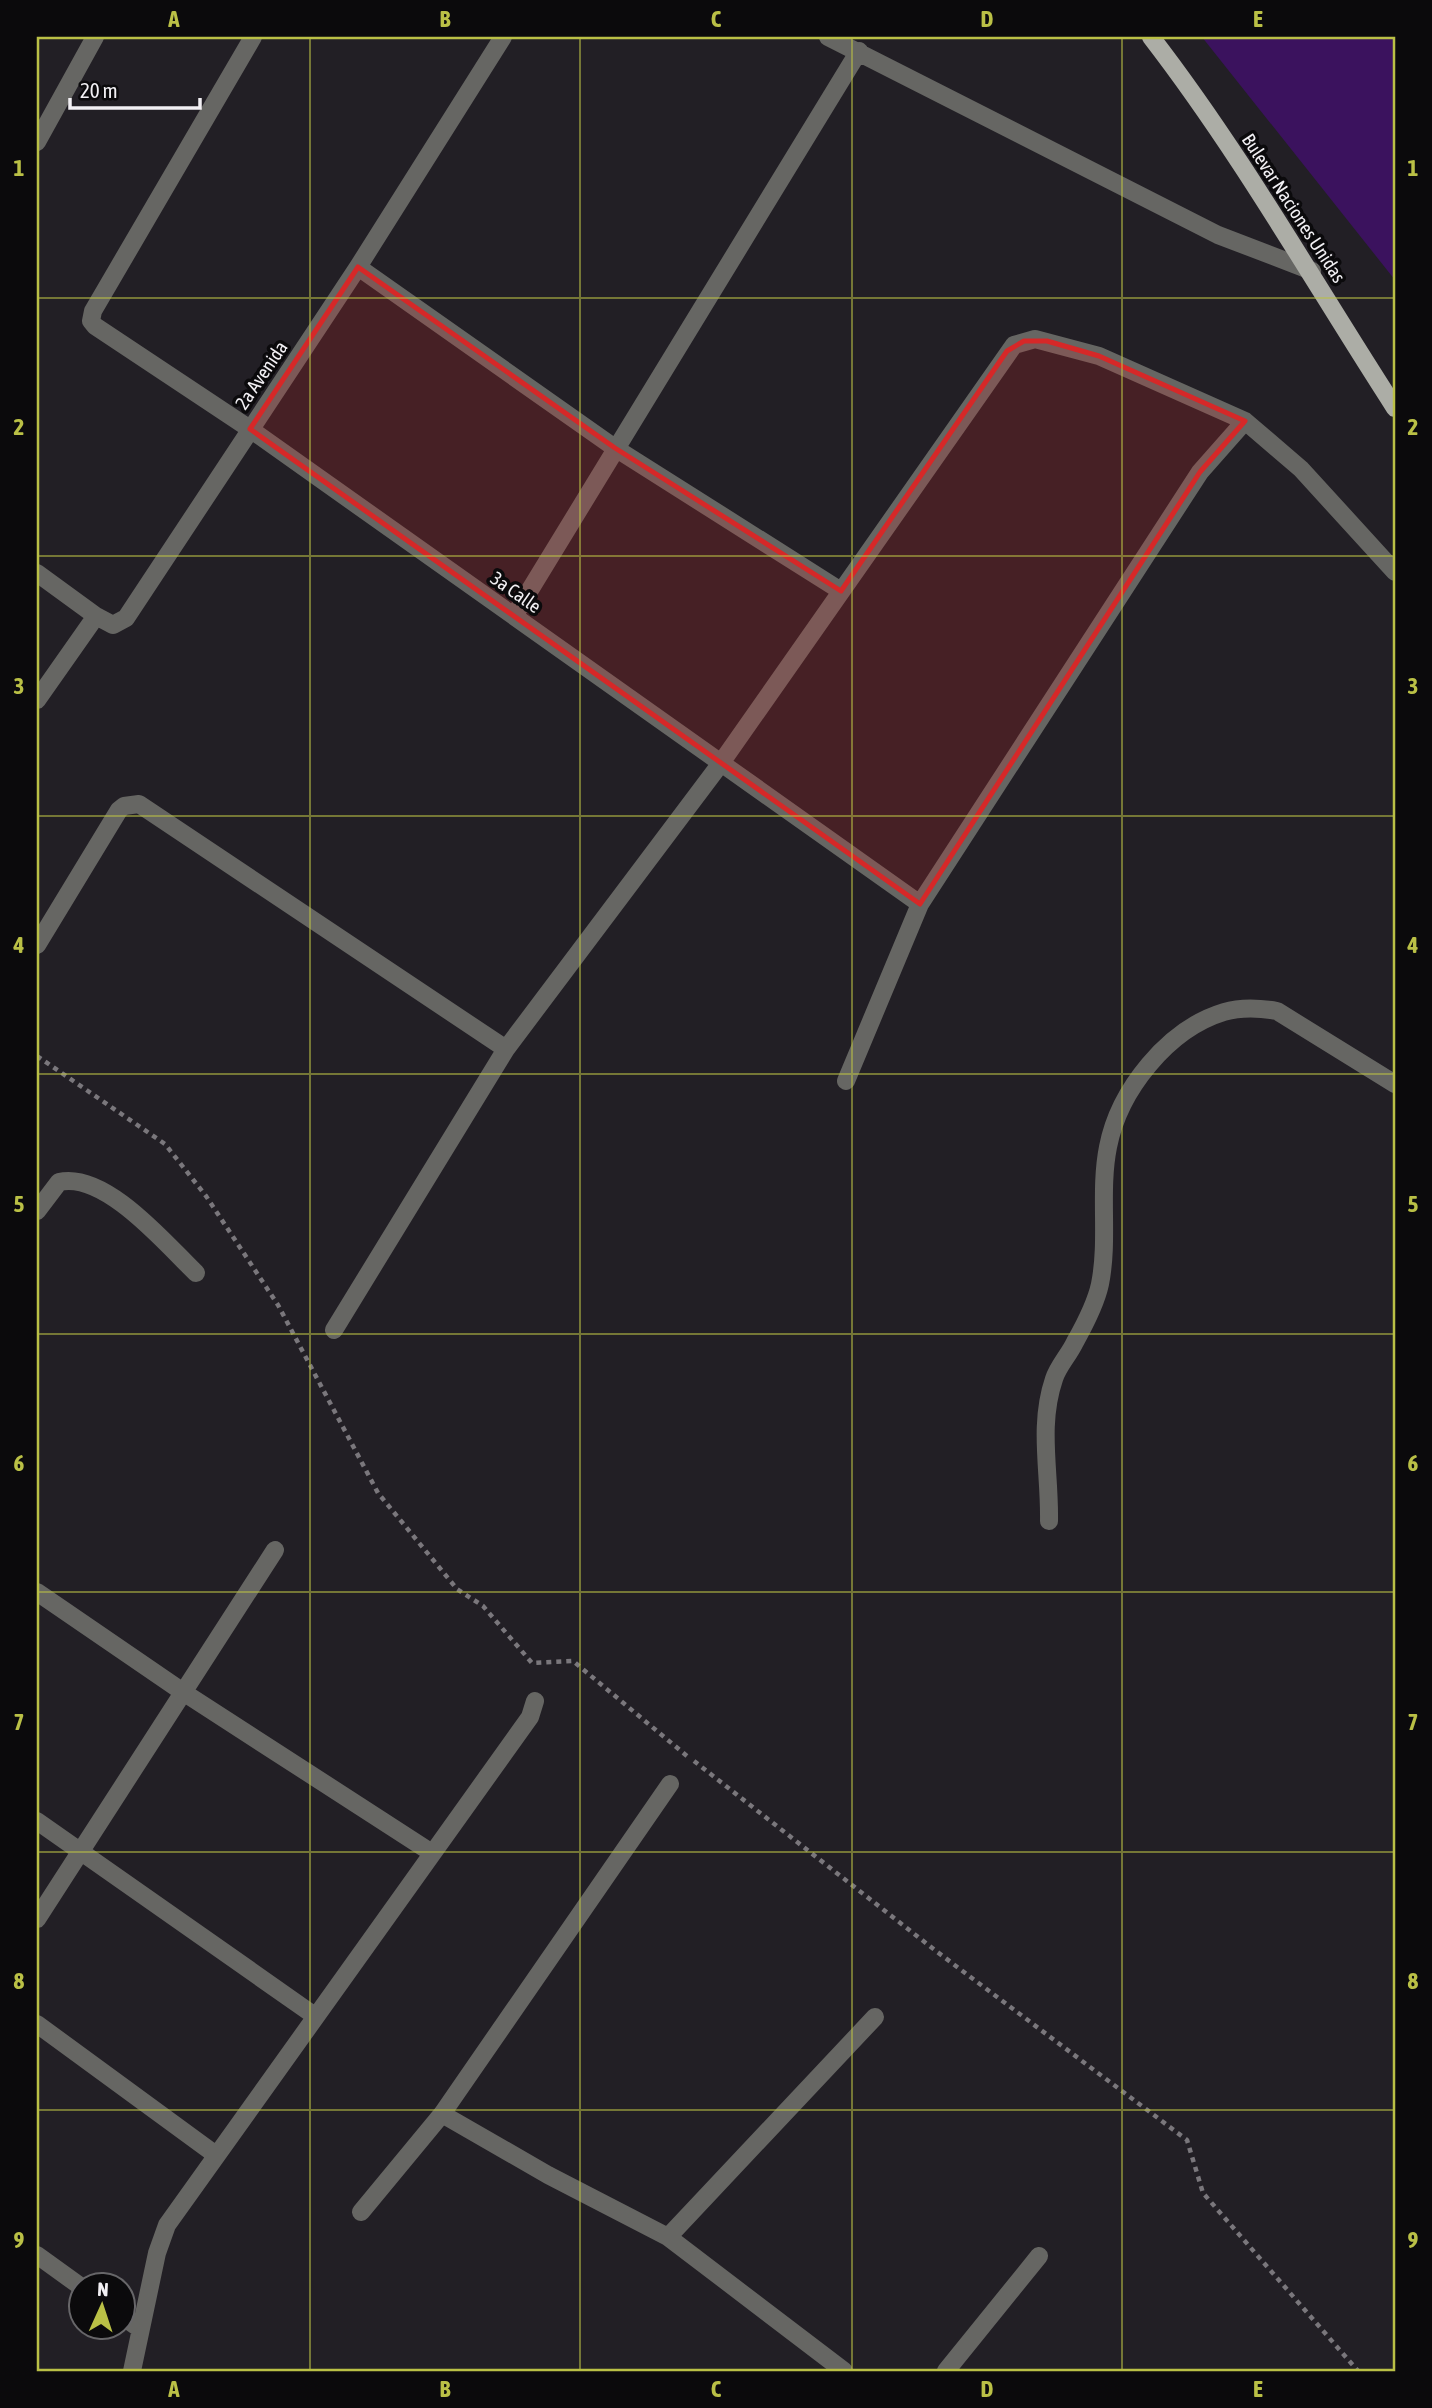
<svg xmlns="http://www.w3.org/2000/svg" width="1432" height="2408" viewBox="0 0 1432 2408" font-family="'Asap Condensed',sans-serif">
<rect width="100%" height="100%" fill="#221f25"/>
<path fill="#3b125e" d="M1202,37H1395V280Z"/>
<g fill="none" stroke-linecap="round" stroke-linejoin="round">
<path stroke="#7a777c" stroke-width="4.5" stroke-dasharray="5 5" stroke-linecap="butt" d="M37,1056L165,1144L206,1196L278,1305L378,1493L457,1589L483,1606L532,1663L573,1661L687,1756
M694,1761L936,1951L1187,2140L1203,2193L1358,2371"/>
<path stroke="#666663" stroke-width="18" d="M253,37L93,311L91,321L95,326L250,429L920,904
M828,37L1218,235L1312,271
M37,142L95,37
M358,267L615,448L841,591
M37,573L96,616
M514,616L859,51
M37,700L96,616L113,625L126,618L358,267L503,37
M37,945L119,810L124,806L139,804L506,1049
M846,1081L920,904L1200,472L1245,421
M37,1211L59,1182C105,1171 166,1244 196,1273
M334,1330L506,1049L721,763L1014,345L1035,339L1099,356L1245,421L1301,469L1395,572
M1049,1521C1050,1472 1038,1426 1054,1379C1058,1366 1069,1355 1075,1342C1084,1326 1096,1303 1100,1284C1109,1239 1099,1192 1108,1147C1119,1090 1168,1029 1224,1012C1241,1007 1260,1008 1277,1011L1395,1084
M37,1592L183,1692L432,1853
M37,1821L315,2016
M37,1919L275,1550
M37,2024L216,2155
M442,2114L548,2175L668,2237L844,2371
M361,2212L442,2114L670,1784
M668,2237L875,2017
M37,2255L80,2286
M122,2316L140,2329
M132,2371L157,2253L167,2225L530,1717L535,1701
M946,2371L1039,2256"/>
<path stroke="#acada6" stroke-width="18" d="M1151,37C1242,155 1314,283 1395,408"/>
</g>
<path fill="#d62828" fill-opacity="0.2" stroke="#d62828" stroke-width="5" stroke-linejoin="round" d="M358,267L615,448L841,591L1007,351L1024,341H1047L1099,356L1245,421L1200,472L920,904L250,429Z"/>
<path fill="none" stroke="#bac046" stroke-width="2" stroke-opacity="0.55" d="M310,37V2371M580,37V2371M852,37V2371M1122,37V2371M37,298H1395M37,556H1395M37,816H1395M37,1074H1395M37,1334H1395M37,1592H1395M37,1852H1395M37,2110H1395"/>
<g text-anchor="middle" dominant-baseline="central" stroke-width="7" stroke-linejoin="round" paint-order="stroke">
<g font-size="19" fill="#f2f0f4" stroke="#0b0a0c">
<text transform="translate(1294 208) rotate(57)">Bulevar Naciones Unidas</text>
<text transform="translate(261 375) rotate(-56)">2a Avenida</text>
<text transform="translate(516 592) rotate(35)">3a Calle</text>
</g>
</g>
<rect width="1432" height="2408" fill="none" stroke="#0b0a0c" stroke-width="77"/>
<g transform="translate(102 2306) rotate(3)"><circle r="33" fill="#0b0a0c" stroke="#676669" stroke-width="2"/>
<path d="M0-5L12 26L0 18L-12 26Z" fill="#bac046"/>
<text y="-10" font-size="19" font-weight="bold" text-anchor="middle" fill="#f2f0f4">N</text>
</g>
<path d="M70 98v10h130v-10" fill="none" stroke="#f2f0f4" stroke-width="3.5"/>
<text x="80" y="98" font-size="21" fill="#f2f0f4" stroke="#0b0a0c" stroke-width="5" paint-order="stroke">20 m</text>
<rect x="38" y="38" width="1356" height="2332" fill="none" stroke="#bac046" stroke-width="2.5"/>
<g font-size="23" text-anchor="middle" font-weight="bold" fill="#bac046">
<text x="174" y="27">A</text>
<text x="445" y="27">B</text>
<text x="716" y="27">C</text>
<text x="987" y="27">D</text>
<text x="1258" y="27">E</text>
<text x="19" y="176">1</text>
<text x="1413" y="176">1</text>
<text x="19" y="435">2</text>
<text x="1413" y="435">2</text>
<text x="19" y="694">3</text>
<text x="1413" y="694">3</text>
<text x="19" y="953">4</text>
<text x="1413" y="953">4</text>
<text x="19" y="1212">5</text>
<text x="1413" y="1212">5</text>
<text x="19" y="1471">6</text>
<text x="1413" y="1471">6</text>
<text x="19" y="1730">7</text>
<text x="1413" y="1730">7</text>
<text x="19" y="1989">8</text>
<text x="1413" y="1989">8</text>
<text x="19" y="2248">9</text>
<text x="1413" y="2248">9</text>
<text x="174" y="2397">A</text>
<text x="445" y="2397">B</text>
<text x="716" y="2397">C</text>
<text x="987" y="2397">D</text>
<text x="1258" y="2397">E</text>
</g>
</svg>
